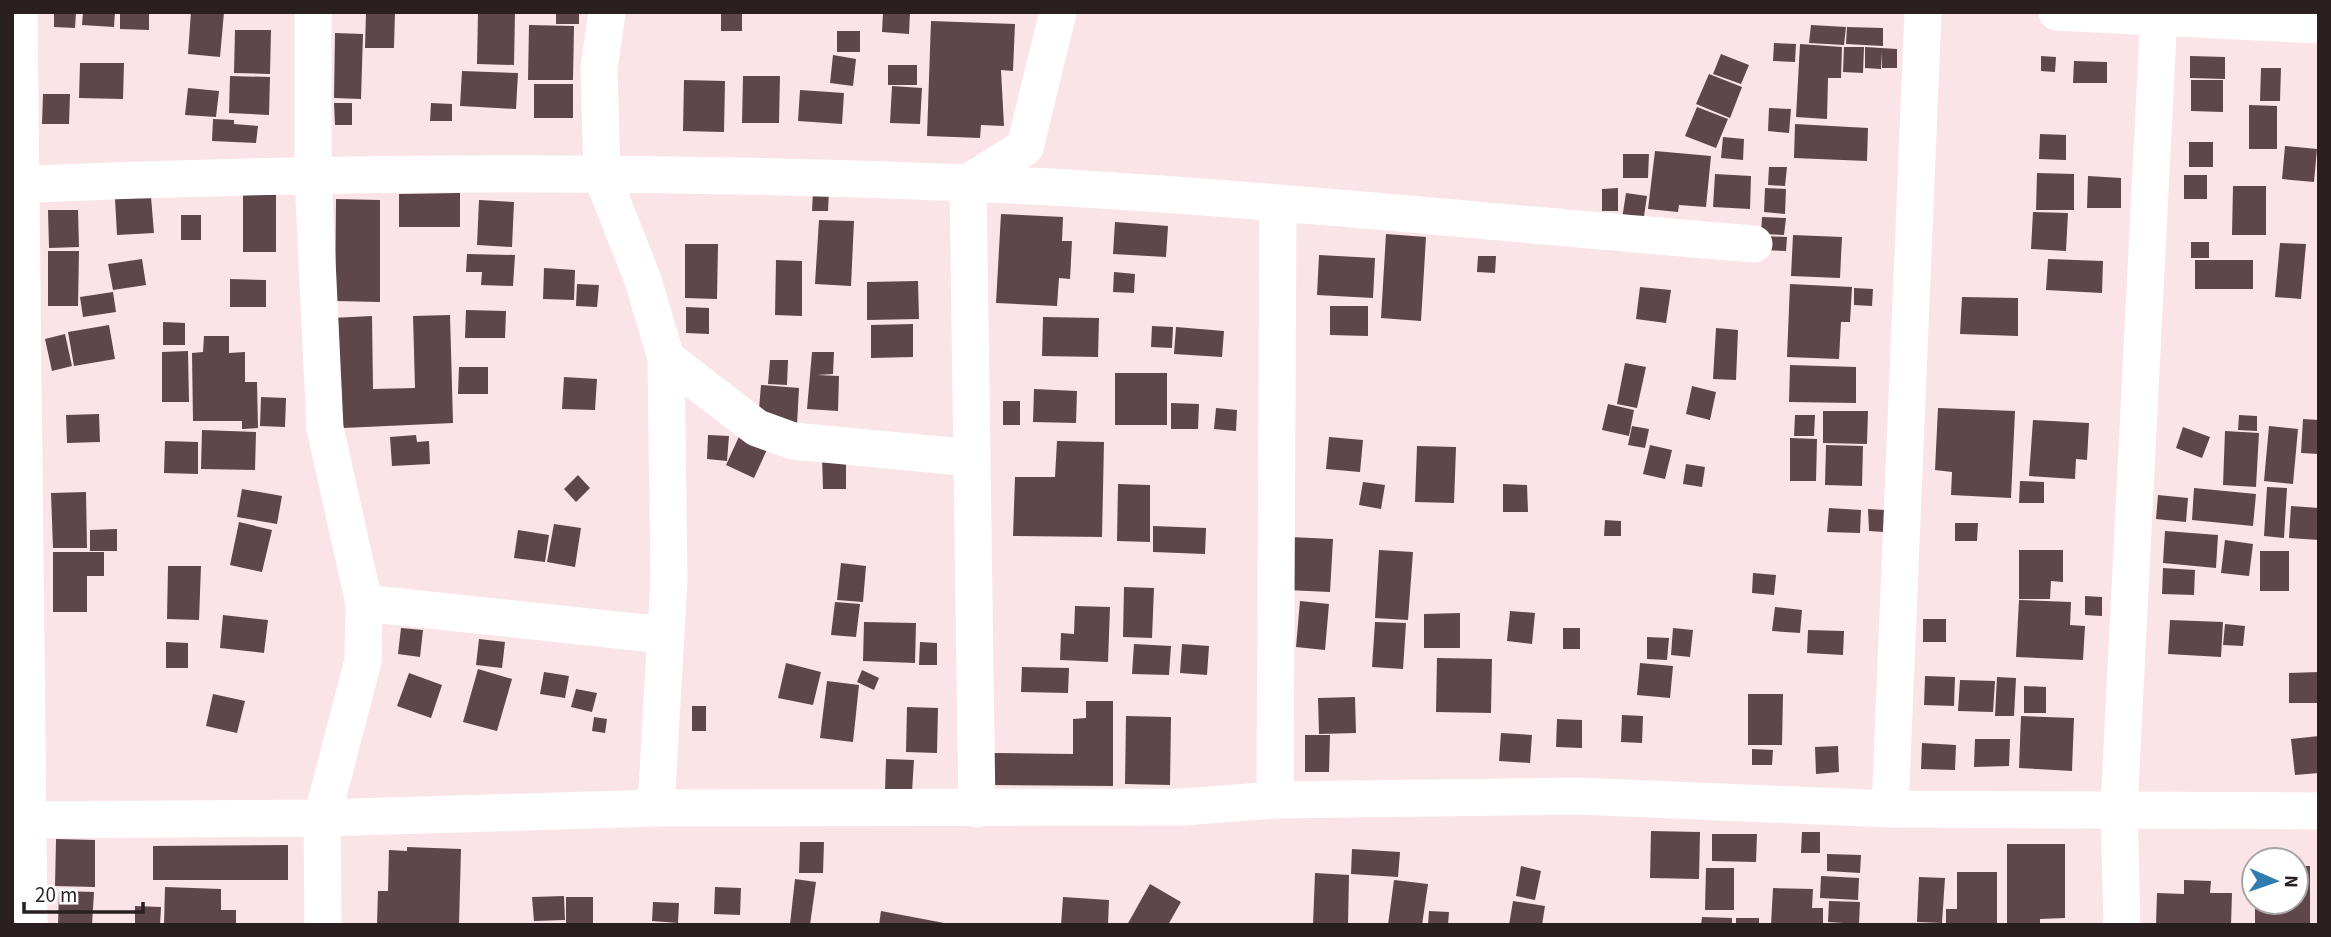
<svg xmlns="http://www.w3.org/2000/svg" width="2331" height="937" viewBox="0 0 2331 937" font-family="'Source Sans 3',sans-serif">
<rect width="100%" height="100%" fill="#fbe4e8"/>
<path fill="#5e464b" d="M54,12L76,13L75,28L54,27Z
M83,12H115L114,27L82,25Z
M120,12H149V30L120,29Z
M191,12H224L220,57L188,54Z
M366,12H395L394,48H365Z
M478,12L515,13L514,65L477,64Z
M556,12H579V24H556Z
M721,12H742V31H721Z
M883,12H910L909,34L882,32Z
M931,21L1015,24L1013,71L1001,70L1004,126L981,125L980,138L927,136Z
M529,25L574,26L573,80H528Z
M1811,25L1846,27L1844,45L1809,43Z
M1847,27L1883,28V46L1846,44Z
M235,30H271L270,74L234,73Z
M837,31H860V52H837Z
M335,33L363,34L361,99L334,98Z
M1774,43L1796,44L1795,62L1773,61Z
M1800,44L1842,47L1841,78H1828L1827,119L1796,117Z
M1844,47H1864L1863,73L1843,72Z
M1865,47L1897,49V68H1882L1881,52V69L1865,68Z
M1721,54L1749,65L1741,84L1713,74Z
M833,55L856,59L853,86L830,83Z
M2041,56L2056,57L2055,72L2041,71Z
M2190,56L2225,57V79L2190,78Z
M2074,61L2107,62V83H2073Z
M80,63H124L123,99L79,98Z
M888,65H917V85H888Z
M2261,68H2281L2280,101H2260Z
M462,71L518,73L516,109L460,106Z
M1709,74L1742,87L1730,118L1696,104Z
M230,76L270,77L269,115L229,113Z
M743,76H780L779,123H742Z
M684,80L725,81L724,132L683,131Z
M2191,80H2223V112L2191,111Z
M534,84H573V118H534Z
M892,86L922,88L920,124L890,123Z
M188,88L219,91L216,117L185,115Z
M800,90L844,93L842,124L798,121Z
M43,94H70L69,124H42Z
M334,103H352V125H335Z
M431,103L452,104V121H430Z
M2249,105L2277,106V149H2249Z
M1697,107L1728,119L1716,148L1685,136Z
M1769,108L1791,109L1789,133L1768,131Z
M213,119L234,120V124L258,126L256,143L212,141Z
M1795,124L1868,128L1867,161L1794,158Z
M2040,134L2066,135V160L2039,159Z
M1723,137L1744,139L1743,160L1721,158Z
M2189,142H2213V167H2189Z
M2285,146L2317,149L2314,182L2282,179Z
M1655,151L1711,156L1706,207L1679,205L1678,212L1648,209Z
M1623,154H1649L1648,178H1623Z
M1769,167H1787L1785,186L1768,185Z
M2037,173L2074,174V210H2036Z
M1715,174L1751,176L1750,209L1713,207Z
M2184,175H2207V199H2184Z
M2088,176L2121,178V208H2087Z
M2233,186H2266V235H2232Z
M1618,188V211H1602V189Z
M1765,188L1786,189L1785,214L1764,212Z
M813,190H829L828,211H812Z
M243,191H276V252H243Z
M460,193V227H399V194Z
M1626,193L1647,196L1643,223L1622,219Z
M151,197L154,233L117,235L115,199Z
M336,199L380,200V302L335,301Z
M479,200L514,202L512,247L477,245Z
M48,210H78L79,247L49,248Z
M2033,212L2068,213L2066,251L2031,249Z
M1001,214L1063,217L1062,241H1072L1070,279L1059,278L1057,306L996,303Z
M181,215H201V240H181Z
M1762,217L1786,218L1784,235L1761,234Z
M819,220L854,221L851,286L815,284Z
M1115,222L1168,226L1166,257L1113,254Z
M1386,234L1426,237L1421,321L1381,318Z
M1793,235L1842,237L1840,278L1791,276Z
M1764,236L1787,237L1786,251L1763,250Z
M2191,242H2209V258H2191Z
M2280,243L2306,244L2301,299L2275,297Z
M685,244H718L717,299L685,298Z
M48,251H79L78,306H48Z
M467,254L515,255L513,286L481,285L482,272H466Z
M1319,255L1375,258L1373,298L1317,295Z
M1478,256H1496L1495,273L1477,272Z
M142,259L146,285L113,290L108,264Z
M2048,259L2103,261L2102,293L2046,290Z
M776,260L802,261V316L775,315Z
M2195,260H2253V289H2195Z
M544,268L575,270L574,300L543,299Z
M1114,272L1135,274L1134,293L1113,292Z
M230,279L266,280V307H230Z
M918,281L919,319L867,320V282Z
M577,284L599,285L597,307L576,306Z
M1790,284L1852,287L1850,322H1841L1839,359L1787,357Z
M1640,287L1671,290L1666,323L1636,319Z
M1854,288L1873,289L1872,306L1854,305Z
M113,292L116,312L83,317L80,297Z
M1962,297L2018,298V336L1960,334Z
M1330,306H1368V336L1330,335Z
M686,307L709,308V334L686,333Z
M466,310L506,311L505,338H465Z
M450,315L453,423L343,428L331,318L372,316L373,389L415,388L413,316Z
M1043,317L1099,318L1098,357L1042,356Z
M163,322L185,323V345H163Z
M913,324V357L871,358V325Z
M109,325L115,359L74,366L68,332Z
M1152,326L1173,327L1172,348L1151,347Z
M1176,327L1224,331L1222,357L1174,354Z
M1716,328L1738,330L1736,380L1713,379Z
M65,334L72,366L52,371L45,339Z
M204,336H229V353L245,352V382H257L258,428L242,429V421H193L192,353L203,352Z
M188,351L189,402H162V352Z
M812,352H834L833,374L817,375L839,376L838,411L807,409Z
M770,360H788L787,385L768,384Z
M1625,363L1646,367L1637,408L1617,404Z
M1790,365L1856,367V403L1789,402Z
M459,367H488V394H458Z
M1115,373H1167V425H1115Z
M564,377L597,379L595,410L562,409Z
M761,385L799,388L797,425L758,421Z
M1692,386L1716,392L1710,420L1686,414Z
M1034,389L1077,391L1076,423L1033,422Z
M261,397L286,398L285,427L260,426Z
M1003,401H1020V425H1003Z
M1171,403L1199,404L1198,429H1171Z
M1608,404L1634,410L1629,436L1602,430Z
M1216,408L1237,410L1236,431L1214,429Z
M1938,408L2015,411L2011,498L1951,495L1952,472L1935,470Z
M1823,411H1868L1867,444L1823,443Z
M99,414L100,442L67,443L66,415Z
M1795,415H1815L1814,436H1794Z
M2239,415L2257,416V431L2238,430Z
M2303,419L2319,420V454L2301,453Z
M2033,420L2089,423L2087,460L2076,459L2075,479L2029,476Z
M1632,426L1649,429L1645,448L1628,445Z
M2269,426L2298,429L2293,484L2264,481Z
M2183,427L2210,437L2202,458L2176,448Z
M202,430L256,432L255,470L201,469Z
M742,430L770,443L754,478L726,465Z
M2225,431L2259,433L2256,487L2223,485Z
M416,435L417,442L429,441L430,464L392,466L390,437Z
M708,435L729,436L727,461L707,459Z
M1329,437L1363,440L1360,472L1326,469Z
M1790,438L1817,439L1816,481H1790Z
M165,441L198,442V474L164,473Z
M1057,441L1104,442L1102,537L1013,536L1015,477H1055Z
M1650,445L1672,450L1665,479L1643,474Z
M1826,445L1863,446L1862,486L1825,485Z
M1417,446L1456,447L1454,503L1415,502Z
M822,456H846V489H823Z
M1686,464L1705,467L1702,487L1683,484Z
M578,475L590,488L576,502L564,489Z
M2020,481L2044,482V503H2019Z
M1363,482L1385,485L1381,509L1359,505Z
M1118,484L1150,485V542L1117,541Z
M1503,484L1527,485L1528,512H1503Z
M2267,487L2287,488L2284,538L2264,536Z
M2194,488L2256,494L2253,526L2192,520Z
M242,489L282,496L277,524L237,517Z
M86,492L87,548H53L51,493Z
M2158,495L2188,498L2186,522L2156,519Z
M2291,506L2319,508V540L2289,538Z
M1829,508L1861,510L1860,533L1827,532Z
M1868,509L1885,510L1884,532L1869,531Z
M1605,520L1621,521V536H1604Z
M239,522L272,530L262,572L230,565Z
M1955,523H1978L1977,541H1955Z
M554,524L581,528L575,567L547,562Z
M1153,526L1206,528L1205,554L1153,552Z
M117,529V551H90V530Z
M518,530L549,535L545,562L514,558Z
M2165,531L2218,535L2216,568L2163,563Z
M1290,537L1333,539L1330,592L1287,590Z
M2225,540L2253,544L2249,576L2221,573Z
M1379,550L1413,552L1408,620L1375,618Z
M2019,550H2063V582L2051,581L2050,599H2019Z
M2260,551H2289V591H2260Z
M53,552H104V576H87V612H53Z
M841,563L866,566L863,602L837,600Z
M168,566H201L199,620L167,619Z
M2163,568L2195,570L2194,595L2162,594Z
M1753,573L1776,575L1774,595L1752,593Z
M1124,587L1154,588L1152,638L1123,637Z
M2085,596L2102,597V616L2085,615Z
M2019,600L2071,602L2070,625L2085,626L2083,660L2016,657Z
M1300,601L1329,604L1325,650L1296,647Z
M835,602L860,604L856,637L831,635Z
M1075,606L1110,607L1108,662L1060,660L1061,633L1074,634Z
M1775,607L1802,610L1800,633L1772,631Z
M1510,611L1535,613L1532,644L1507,641Z
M1460,613V648H1424V614Z
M223,615L268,620L264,653L220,648Z
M1923,619H1946V642H1923Z
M2170,620L2223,622L2221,657L2168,654Z
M864,622L916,623L915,663L863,661Z
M1375,622L1406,623L1403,669L1372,667Z
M2225,624L2245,626L2243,646L2223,645Z
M401,628L423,630L420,657L398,654Z
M1563,628H1580V649H1563Z
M1673,628L1693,630L1690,657L1671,655Z
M1808,630L1844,631L1843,655L1807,653Z
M1647,637L1669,638L1667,660L1647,659Z
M479,639L505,642L502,668L476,665Z
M166,642L188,643V668H166Z
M920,642L937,643V665H919Z
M1134,644L1171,646L1169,675L1132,674Z
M1182,644L1209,646L1207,675L1180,673Z
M1437,658L1492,659L1491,713L1436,712Z
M786,663L821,672L813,705L778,698Z
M1640,663L1673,666L1670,698L1637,695Z
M1022,667L1069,668L1068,693L1021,692Z
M478,669L512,679L497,731L463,722Z
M862,670L879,678L874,690L857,682Z
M544,672L569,676L565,698L540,694Z
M2319,672V703H2289V673Z
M409,673L442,685L431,718L397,706Z
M1925,676L1955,677L1954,706L1924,705Z
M1997,677L2016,678L2014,716H1995Z
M1960,680L1995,681L1993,712L1958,711Z
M827,681L859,685L853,742L820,738Z
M2024,686L2046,687V713H2024Z
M576,689L597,693L592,712L571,707Z
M213,694L245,701L237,733L206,726Z
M1748,694H1783L1782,745H1748Z
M1355,697L1356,733L1319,734L1318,698Z
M1086,701H1113V786L993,785L994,753L1073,754V719L1086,718Z
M692,706H706V731H692Z
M907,707L938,708L937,753L906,752Z
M1622,715L1643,716L1642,743L1621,742Z
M1126,716L1171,717L1170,785L1125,784Z
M2021,716L2074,718L2072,771L2019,768Z
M594,717L607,719L605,733L592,731Z
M1557,719L1582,720V748L1556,747Z
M1501,733L1532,735L1530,763L1499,761Z
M1305,735H1330L1329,772H1305Z
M2319,736V773L2295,775L2291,739Z
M1975,739H2010L2009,766L1974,767Z
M1922,743L1956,745L1955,770L1921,769Z
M1838,746L1839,772L1816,774L1815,747Z
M1752,749L1773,750L1772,765H1752Z
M886,759L914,760L912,792L885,791Z
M1651,831L1700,832L1699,879L1650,878Z
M1802,832H1820V853H1801Z
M1712,834H1757L1756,862L1712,861Z
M56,839L95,840V887L55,886Z
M800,842H824L823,873H799Z
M2007,844H2065V918L2040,919V925H2007Z
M288,845V880H153V846Z
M407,847L461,849L459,925H377L378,891H388L389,850L407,851Z
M1352,849L1400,852L1398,877L1351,874Z
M1827,854L1861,855L1860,873L1827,871Z
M1521,866L1541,871L1535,900L1516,896Z
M2296,866H2310V925L2255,924V902H2296Z
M1706,868H1734V910H1705Z
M1957,872H1997V925H1946V909H1957Z
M1315,873L1349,875L1348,925H1313Z
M1821,876L1859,878L1858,900L1820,898Z
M1919,877L1945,878L1942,923L1917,922Z
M795,879L816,882L810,925L790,924Z
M1394,880L1428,884L1422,925H1388Z
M2184,880L2211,881L2210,893H2232L2231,925H2156L2157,893L2184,894Z
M1150,884L1181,902L1168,925H1127Z
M165,887L221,889V910H236V925H164Z
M715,887L741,888L740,915L714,914Z
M1773,888L1813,889L1812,908H1823V925H1771Z
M59,891L94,892L92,925H58Z
M564,896L565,920L534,921L532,897Z
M566,897H593V925H566Z
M1063,897L1109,900L1108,925H1061Z
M1513,901L1545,906L1542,925H1509Z
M1829,901L1860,902L1859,924L1828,922Z
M653,902L679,903L678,923L652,921Z
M135,906L161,907L160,925H135Z
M881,911L944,923V925H879Z
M1429,911L1449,912L1448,925H1428Z
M1702,917L1732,918V925H1701Z
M1736,918H1759V925H1736Z"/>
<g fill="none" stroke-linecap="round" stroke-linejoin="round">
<path stroke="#fff" stroke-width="37" d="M19,12L29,925
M313,12V176L325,428L364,603L363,661L322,818L323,925
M607,12L599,69L602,176L643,280L666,358L669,579L656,808
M2057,12L2319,25
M12,185C330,171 650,170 967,183C1230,194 1492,223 1754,244
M666,358L757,428L793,441L972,458
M364,603L664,635
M1275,800L1278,205
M977,809L968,183L1025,147L1058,12
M1890,809L1923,12
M12,820L322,818L656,808L1183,807L1275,800L1578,796L1890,809L2319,811
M2122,925L2119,809L2159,12"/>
</g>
<rect width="2331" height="937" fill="none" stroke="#291f21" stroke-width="28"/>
<g transform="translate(2275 881) rotate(92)"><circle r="33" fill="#ffffff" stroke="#a9a5a6" stroke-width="2"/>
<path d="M0-5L12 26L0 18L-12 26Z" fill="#307caf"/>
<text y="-10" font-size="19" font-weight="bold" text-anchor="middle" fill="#291f21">N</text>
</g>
<path d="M24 902v10h119v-10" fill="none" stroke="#291f21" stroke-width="3.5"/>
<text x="35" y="902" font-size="21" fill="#291f21" stroke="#ffffff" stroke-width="5" paint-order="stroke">20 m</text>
</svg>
